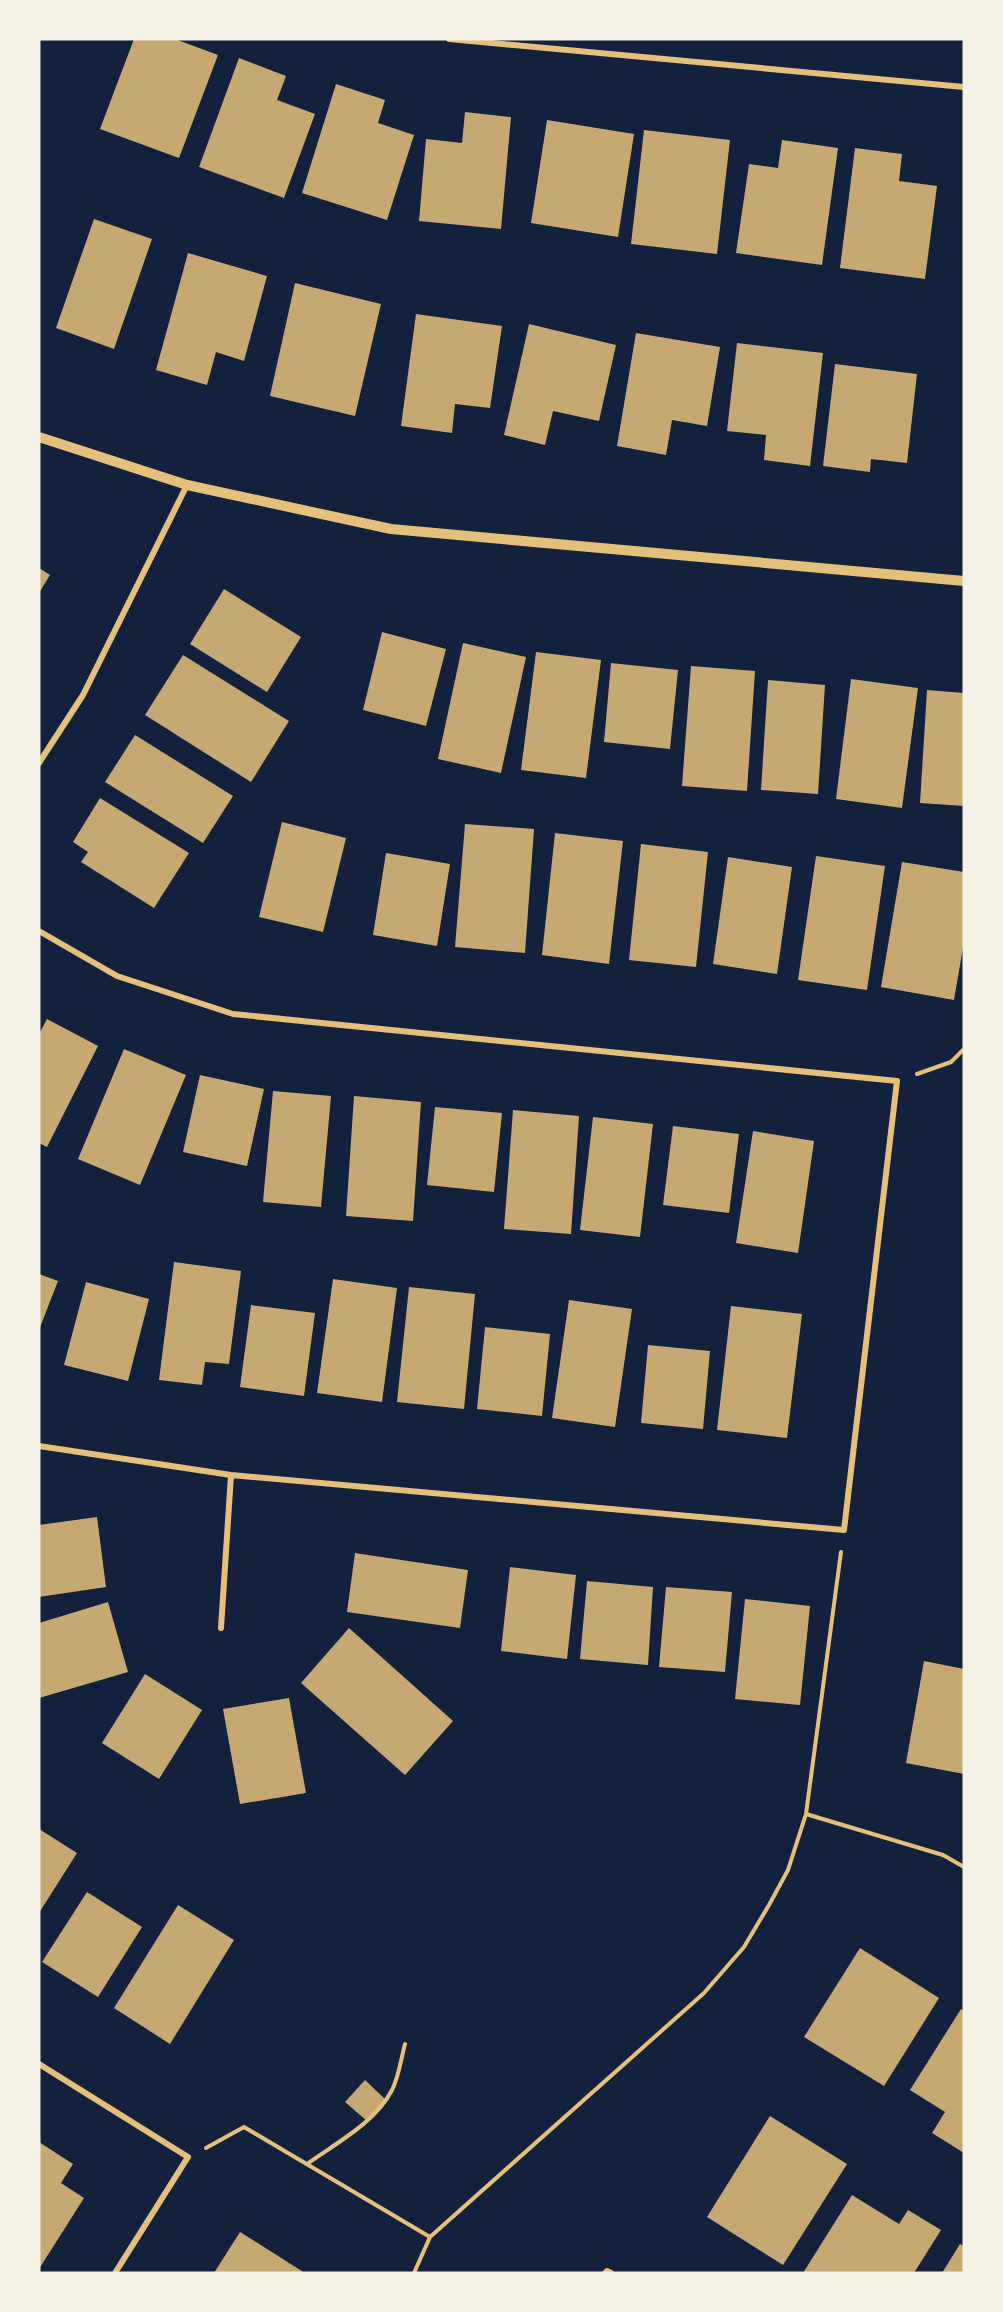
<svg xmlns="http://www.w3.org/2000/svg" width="1003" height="2312" viewBox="0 0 1003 2312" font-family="'Crimson Pro',serif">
<rect width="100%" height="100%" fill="#14213d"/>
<path fill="#c6a872" d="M134,39H175L218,55L179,158L100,129Z
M239,58L286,76L277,100L315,114L284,198L199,167Z
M336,84L385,100L378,123L414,135L387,220L302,193Z
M465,112L511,117L501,229L419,221L426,139L462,143Z
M547,120L634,134L618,237L531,223Z
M644,130L730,140L717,254L631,244Z
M782,140L838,148L822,265L736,253L749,164L778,168Z
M855,148L902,154L899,181L937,186L925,279L840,268Z
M94,219L152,239L114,349L56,328Z
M188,253L267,276L244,361L216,352L207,385L156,370Z
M295,283L381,304L355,416L270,396Z
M416,314L502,326L490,408L455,404L452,433L401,426Z
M529,324L616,345L599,421L553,411L545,445L504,435Z
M636,333L720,347L707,426L672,420L666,455L617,446Z
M737,343L823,353L810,466L764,460L766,435L727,431Z
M835,364L917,374L907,463L871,459L870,472L823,466Z
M39,568L50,575L39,593Z
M224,589L301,637L267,692L190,644Z
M382,632L446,649L426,726L363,710Z
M463,643L526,657L501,773L438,759Z
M536,652L601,660L586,778L521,770Z
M183,655L289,721L251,782L145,715Z
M611,663L678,670L670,749L604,742Z
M691,666L755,671L747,791L682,786Z
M851,679L918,688L902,808L836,799Z
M768,680L825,685L818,794L761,790Z
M927,690L964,693V806L920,803Z
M135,735L233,796L203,843L105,782Z
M100,798L189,853L154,908L81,862L88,852L73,842Z
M282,822L346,838L323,932L259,917Z
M465,824L534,829L525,953L455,947Z
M555,833L623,841L609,964L542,955Z
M641,844L708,852L696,967L629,960Z
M386,853L450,864L437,946L373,935Z
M816,856L885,866L867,990L798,980Z
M728,857L792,867L777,974L713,964Z
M902,862L964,872V942L954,1000L881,987Z
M47,1019L98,1046L47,1147L39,1143V1034Z
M124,1049L186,1075L140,1185L78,1159Z
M200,1075L264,1089L247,1166L183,1152Z
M273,1091L331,1096L321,1207L263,1202Z
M354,1096L421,1102L413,1221L346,1216Z
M435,1107L502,1113L494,1192L427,1185Z
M513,1110L579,1116L571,1234L504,1229Z
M593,1117L653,1124L640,1237L580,1230Z
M673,1126L739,1134L729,1213L663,1205Z
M753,1131L814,1141L798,1253L736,1243Z
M174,1262L241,1271L229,1364L205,1362L202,1385L159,1380Z
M39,1274L58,1281L39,1330Z
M333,1279L397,1288L382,1402L317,1393Z
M86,1282L149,1299L128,1381L64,1365Z
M409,1287L475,1294L464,1409L397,1402Z
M569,1300L632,1309L615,1427L552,1418Z
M251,1305L315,1313L304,1396L240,1387Z
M731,1306L802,1314L787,1438L717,1430Z
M485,1327L550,1334L542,1416L477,1409Z
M648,1345L710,1351L703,1429L641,1423Z
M97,1517L106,1587L39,1597V1525Z
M355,1553L468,1570L460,1628L347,1612Z
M510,1567L576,1575L567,1659L501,1651Z
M587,1581L653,1587L648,1665L580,1659Z
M666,1587L732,1592L725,1672L659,1667Z
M745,1599L810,1606L800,1705L735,1699Z
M108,1602L128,1672L39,1698V1623Z
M349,1628L453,1721L405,1775L301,1683Z
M924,1661L964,1669V1774L906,1763Z
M145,1674L202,1710L159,1779L102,1743Z
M289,1698L306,1793L240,1804L223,1709Z
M39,1829L77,1853L39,1913Z
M87,1892L142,1927L98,1997L42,1962Z
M178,1905L234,1940L170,2044L114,2008Z
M860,1948L939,1998L884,2086L804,2037Z
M961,2009L964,2011V2153L932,2133L945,2112L910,2090Z
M365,2080L386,2100L367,2121L345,2102Z
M770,2116L847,2164L783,2265L707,2217Z
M39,2142L73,2164L61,2183L84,2198L39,2269Z
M852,2195L899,2224L908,2210L941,2230L914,2273H803Z
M240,2232L305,2273H214Z
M960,2244L964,2246V2273H942Z"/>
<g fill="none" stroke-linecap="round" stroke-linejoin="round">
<path stroke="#e5c07b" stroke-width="4" d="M917,1074L951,1062L964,1049
M806,1814L943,1855L964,1867
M206,2148L244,2127L430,2237L414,2273
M307,2164C336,2143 375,2123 392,2090C399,2076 401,2059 405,2044
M430,2237L704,1993L744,1947L769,1905L788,1870L806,1814L841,1552"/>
<path stroke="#e5c07b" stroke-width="6" d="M449,39L964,87
M39,763L83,695L187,485
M39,931L117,976L233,1014L897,1081L844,1530L231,1475L39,1446
M221,1628L231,1475
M39,2064L188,2157L115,2273
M605,2273L607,2271L611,2273"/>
<path stroke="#e5c07b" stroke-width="10" d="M39,437L187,485L391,529L964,581"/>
</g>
<rect width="1003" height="2312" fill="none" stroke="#f6f1e7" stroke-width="81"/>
</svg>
